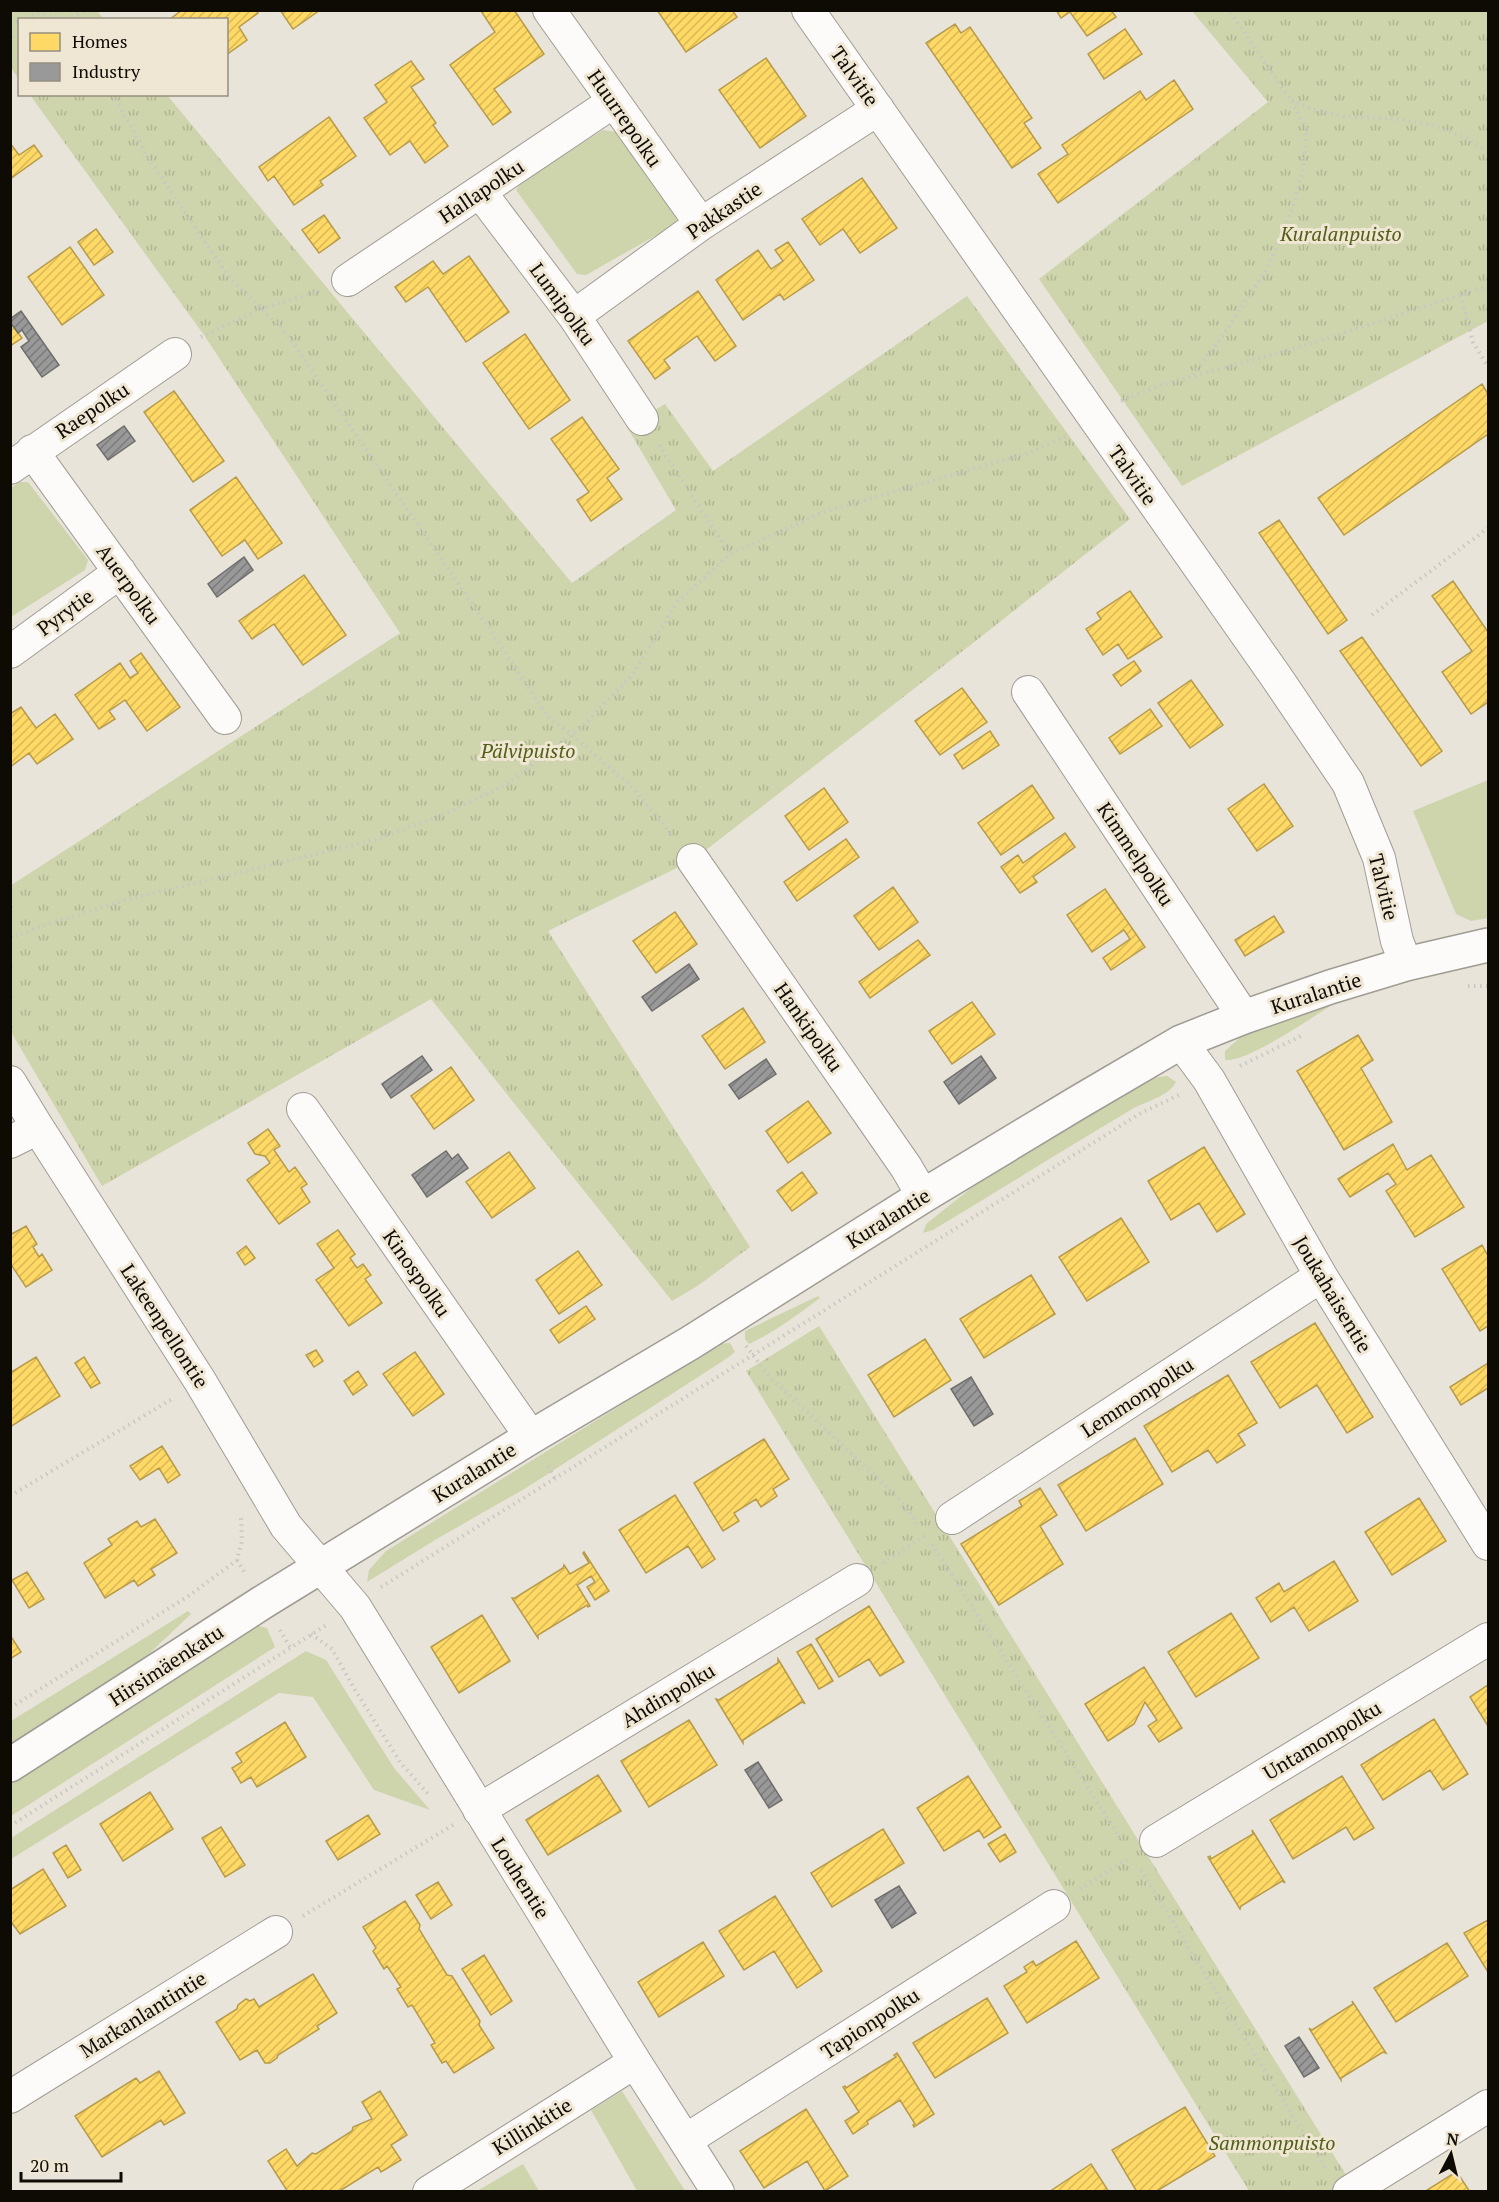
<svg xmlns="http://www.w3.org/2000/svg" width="1499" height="2202" viewBox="0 0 1499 2202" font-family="'PT Serif',serif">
<defs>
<pattern id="park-tufts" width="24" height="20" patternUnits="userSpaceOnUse" patternTransform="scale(1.5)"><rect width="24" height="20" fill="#ced4ac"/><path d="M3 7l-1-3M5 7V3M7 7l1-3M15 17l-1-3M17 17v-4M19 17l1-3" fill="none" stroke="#b0b592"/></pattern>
<pattern id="homes-hatch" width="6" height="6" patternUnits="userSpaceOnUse" patternTransform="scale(1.5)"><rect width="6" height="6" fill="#ffd966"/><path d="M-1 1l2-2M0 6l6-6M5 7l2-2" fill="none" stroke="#d9b957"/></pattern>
<pattern id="industry-hatch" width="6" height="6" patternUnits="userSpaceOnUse" patternTransform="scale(1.5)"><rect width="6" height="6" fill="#999"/><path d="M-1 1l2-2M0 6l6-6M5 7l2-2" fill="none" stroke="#7b7b7b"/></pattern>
</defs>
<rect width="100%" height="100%" fill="#e9e4d9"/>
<path fill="#ced4ac" d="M603,130L617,132L677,217L676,224L586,275L577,274L516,190L522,181Z
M19,482H28L88,560L85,570L11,617V488Z
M1488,780V918L1471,921L1456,914L1413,811Z
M1338,1001C1317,1014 1247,1063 1225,1060V1051L1243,1035Z
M1167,1076L1176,1082C1169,1096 1147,1101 1134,1108C1066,1148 1000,1190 933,1230L923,1233L926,1224L970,1189L1025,1152L1153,1078Z
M818,1296L820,1298C797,1315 775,1332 749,1344L745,1339V1331Z
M730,1343L735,1352L726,1359L526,1488L440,1537L367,1582L369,1570L386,1551L719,1344Z
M188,1611L191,1614L132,1670L11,1748V1721Z
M254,1625L267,1628L275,1647L11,1816V1782Z
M306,1651L326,1660L394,1768L430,1810L374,1790L313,1697L279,1693L11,1859V1838Z
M622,2091L685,2191H637L591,2110Z
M523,2164L539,2191H477Z"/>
<path fill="url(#park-tufts)" d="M10,11H97L104,19L20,20L19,80L11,67Z
M1192,11H1488V321L1182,486L1039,279L1268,102Z
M30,95H167L572,583L676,510L627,427L665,404L713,471L967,296L1130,519L982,636L693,860L548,931L750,1247L699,1285L672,1301L431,999L102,1186L11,1032L10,886L400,633L204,335Z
M819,1326L1356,2191H1249L746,1371Z"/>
<path fill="url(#homes-hatch)" stroke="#b79b49" stroke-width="1.5" d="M182,10H256L258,13L239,27L247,40L226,55V20H169Z
M280,10H320L293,29Z
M514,10L544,54L494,89L511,112L493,125L450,65L495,32L481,11Z
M657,10H732L737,17L686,52Z
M1056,10H1111L1116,17L1087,36L1070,12L1061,18Z
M955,24L961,33L970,27L1032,118L1024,123L1041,148L1012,168L926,43Z
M1125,29L1142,54L1104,79L1088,54Z
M766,58L806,116L760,148L719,90Z
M411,61L424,79L411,87L436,123L433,125L448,146L425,163L410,141L390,155L364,118L387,102L375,85Z
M1174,80L1193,109L1058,203L1038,174L1068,154L1062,145L1140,91L1146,100Z
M329,117L356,156L320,181L323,185L294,205L274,176L268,181L259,167Z
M10,143L19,155L34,145L42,156L10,179Z
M862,178L897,228L860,253L843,229L820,245L802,219Z
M324,215L340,238L319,253L302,230Z
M96,229L113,252L94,265L78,242Z
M788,242L814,280L784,300L780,294L743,320L716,280L758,250L771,269L783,261L775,250Z
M70,247L104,295L62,325L28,277Z
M469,256L509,312L466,342L428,287L406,302L395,287L433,261L443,274Z
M698,291L736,346L715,361L697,336L664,360L670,368L655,379L628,341Z
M10,322L22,338L10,346Z
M525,334L570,400L529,429L483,363Z
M1482,384L1488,394V434L1344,535L1318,498Z
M174,391L224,461L193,482L144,412Z
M582,417L619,469L607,478L622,499L591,521L577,500L589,492L551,439Z
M236,477L282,543L258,559L245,540L222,556L190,510Z
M1279,520L1347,620L1328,634L1259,533Z
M304,575L346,635L303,665L274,624L252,639L239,621Z
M1453,581L1488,632V702L1471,714L1442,672L1472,651L1432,596Z
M1130,591L1162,637L1128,659L1118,644L1103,655L1086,629L1101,619L1097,613Z
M1362,637L1442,751L1421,766L1340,651Z
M141,653L180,707L147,731L125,700L109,711L115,719L99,729L75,695L120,663L130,678L138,673L130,661Z
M1134,661L1141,671L1121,686L1113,675Z
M1191,680L1223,725L1190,748L1158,703Z
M962,688L987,722L940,755L915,721Z
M21,707L36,728L55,714L73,739L37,764L29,753L10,767V714Z
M1150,709L1162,726L1120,754L1109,738Z
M990,731L999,745L963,769L954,755Z
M1264,784L1293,826L1257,851L1228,809Z
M1032,785L1054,818L1001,855L978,823Z
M824,788L848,822L809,850L785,816Z
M1065,833L1075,847L1033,877L1037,882L1020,893L1001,867L1018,855L1023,863Z
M846,839L859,857L797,901L784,882Z
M893,887L918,922L879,950L854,916Z
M1105,889L1145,947L1111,970L1103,958L1130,939L1124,930L1092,952L1067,915Z
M675,912L697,944L656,973L633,941Z
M1274,916L1284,932L1245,956L1235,940Z
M918,940L930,955L870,998L859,982Z
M972,1002L995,1034L952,1064L929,1031Z
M743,1008L765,1042L725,1069L702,1036Z
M1358,1035L1373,1060L1361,1068L1392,1122L1344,1150L1297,1071Z
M451,1067L474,1100L434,1129L411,1096Z
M808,1101L831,1133L788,1163L766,1131Z
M268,1129L280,1146L274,1150L289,1172L295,1167L307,1184L301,1188L310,1202L279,1224L247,1180L270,1163L265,1156L255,1154L248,1143Z
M1393,1144L1407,1170L1431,1155L1464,1207L1415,1237L1386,1191L1396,1184L1388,1173L1350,1197L1338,1179Z
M1204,1147L1245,1214L1217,1232L1199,1203L1171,1220L1148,1181Z
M509,1152L535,1188L492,1218L466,1182Z
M802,1172L817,1193L792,1211L777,1191Z
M1121,1218L1149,1262L1087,1301L1059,1257Z
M26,1226L37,1244L33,1247L39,1257L42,1254L52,1270L26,1287L10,1263V1235Z
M338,1230L355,1254L350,1258L357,1268L363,1264L371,1275L365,1279L382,1303L349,1326L316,1280L334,1268L317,1244Z
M1482,1245L1488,1256V1326L1480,1331L1442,1269Z
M246,1246L255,1258L245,1265L237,1253Z
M578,1251L602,1285L559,1314L536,1280Z
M1031,1275L1055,1314L984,1358L960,1319Z
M586,1306L595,1319L559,1343L550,1330Z
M1315,1323L1373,1417L1347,1433L1317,1385L1280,1408L1251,1362Z
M925,1339L951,1380L894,1417L868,1375Z
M316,1350L323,1361L314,1367L306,1355Z
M415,1352L444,1394L413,1416L383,1374Z
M36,1357L60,1396L10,1427V1373Z
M84,1357L100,1383L91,1388L75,1363Z
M1488,1363V1388L1461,1405L1450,1387Z
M358,1371L367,1385L353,1395L344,1381Z
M1228,1375L1257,1423L1238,1434L1245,1445L1217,1463L1208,1450L1172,1472L1144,1426Z
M1135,1438L1163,1484L1086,1531L1058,1485Z
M764,1439L789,1479L773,1489L777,1496L761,1507L756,1499L734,1513L739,1521L723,1531L694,1483Z
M162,1446L180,1475L168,1483L159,1468L140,1480L130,1466Z
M1040,1488L1057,1515L1040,1526L1063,1564L999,1605L961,1544L1022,1506L1019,1501Z
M675,1495L715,1559L702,1568L688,1546L646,1573L619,1530Z
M1419,1498L1446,1541L1392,1575L1365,1532Z
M155,1519L177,1553L151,1569L155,1575L138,1586L134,1580L105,1598L84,1563L112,1545L108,1539L137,1521L141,1527Z
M584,1552L609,1591L595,1600L587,1587L595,1582L591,1576L577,1585L590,1606L588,1607L587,1605L538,1635V1638L512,1598H515L563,1568L564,1565L570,1574L589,1563L583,1553Z
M1334,1561L1358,1601L1309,1631L1294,1607L1271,1622L1256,1598L1279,1583L1284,1592Z
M27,1572L44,1599L29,1608L12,1580Z
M869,1606L904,1662L880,1676L869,1659L839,1677L816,1639Z
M1231,1613L1259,1658L1196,1697L1168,1652Z
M482,1615L510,1661L459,1693L431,1647Z
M10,1635L21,1652L10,1659Z
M811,1644L833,1681L819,1689L797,1652Z
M778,1659L805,1704L802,1702L743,1740V1743L716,1699L719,1700L778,1663Z
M1144,1667L1182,1728L1159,1742L1148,1726L1157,1720L1145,1702L1134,1724L1108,1741L1085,1704Z
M1488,1685V1726L1470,1697Z
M1434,1719L1468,1774L1443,1790L1430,1770L1383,1800L1361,1765Z
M689,1720L717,1765L649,1807L621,1761Z
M285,1722L306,1757L257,1787L251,1777L241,1783L232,1768L242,1762L236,1753Z
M598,1775L621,1811L548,1855L526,1820Z
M968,1776L1001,1827L984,1838L979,1830L944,1851L917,1808Z
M1342,1776L1374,1828L1354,1840L1346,1827L1293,1859L1270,1820Z
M150,1792L173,1829L123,1861L100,1824Z
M368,1815L380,1834L338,1860L326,1841Z
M221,1827L245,1865L225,1877L202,1838Z
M883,1829L904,1863L832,1907L811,1873Z
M1252,1830L1285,1883L1282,1881L1241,1906L1240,1909L1208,1857L1210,1856L1211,1859L1253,1834Z
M1005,1834L1016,1852L1000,1862L988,1844Z
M66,1845L81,1870L68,1878L53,1853Z
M43,1869L66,1906L20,1934L12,1923L10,1924V1890Z
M438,1882L452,1905L431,1919L416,1895Z
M775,1896L822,1971L797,1988L774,1951L744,1970L719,1931Z
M405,1901L420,1925L419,1929L447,1975L452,1976L480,2021L479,2025L494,2048L454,2073L446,2061L442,2063L431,2045L435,2043L412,2005L408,2007L397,1989L401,1987L387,1966L384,1969L373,1951L376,1948L363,1927Z
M1488,1920V1972L1464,1933Z
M1076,1941L1099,1978L1027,2023L1004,1986L1027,1972L1024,1967L1033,1961L1036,1966Z
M703,1942L724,1976L659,2017L638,1982Z
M1447,1943L1468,1976L1396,2022L1374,1988Z
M484,1955L512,2001L491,2015L462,1969Z
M313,1974L337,2013L317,2026L319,2029L278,2055L277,2058L270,2063H265L257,2050L240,2060L216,2022L237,2009L238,2005L246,1999L250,2001L254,1999L259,2007Z
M987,1998L1008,2033L935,2078L913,2043Z
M1352,2001L1386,2053L1383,2052L1341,2078V2080L1309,2028L1312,2030L1353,2004Z
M897,2053L934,2114L914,2127L913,2125L915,2124L900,2100L867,2121L868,2124L853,2134L845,2121L859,2112L843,2087L845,2086L846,2088L896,2057L894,2055Z
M159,2071L185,2113L164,2125L161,2120L102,2157L75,2116L136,2078L140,2083Z
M380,2091L407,2135L391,2145L401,2160L381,2172L378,2167L338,2192H288L268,2161L286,2149L297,2166L312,2153L316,2154L352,2131L353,2127L372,2119L362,2102Z
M1185,2107L1215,2156L1155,2192H1137L1112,2150Z
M806,2109L848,2176L825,2191L807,2161L764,2188L740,2151Z
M1091,2164L1109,2192H1049Z
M1455,2169L1470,2192H1424L1456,2172Z"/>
<path fill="url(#industry-hatch)" stroke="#6f6e6d" stroke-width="1.5" d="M21,311L59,365L42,377L21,347L29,341L22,330L18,333L10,322V319Z
M124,426L135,441L108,460L97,445Z
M244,557L253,570L217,597L208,584Z
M689,964L699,979L652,1011L642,997Z
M422,1056L432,1070L391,1098L382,1084Z
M981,1056L996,1078L959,1104L944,1082Z
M766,1059L776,1074L739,1099L729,1085Z
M446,1151L452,1159L458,1154L468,1168L427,1197L412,1175Z
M971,1377L993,1414L974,1426L951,1389Z
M758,1762L782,1800L769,1808L745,1770Z
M899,1886L916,1913L892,1928L875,1900Z
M1299,2037L1319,2068L1304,2077L1285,2046Z"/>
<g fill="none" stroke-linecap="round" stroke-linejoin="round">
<defs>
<path id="minor" d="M549,10L701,224
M808,10L1277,678L1348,783L1379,858L1397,941L1406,964
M480,192L574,316L642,419
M348,280L613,102
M574,316L701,224L878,109
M32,451L225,718
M10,468L175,354
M10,652L120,572
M1028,692L1244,1017
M693,860L906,1167L923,1196
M1181,1042L1209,1080L1321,1276L1488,1544
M10,1082L38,1128L200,1381L286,1526L355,1607L635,2062L718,2192
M303,1109L531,1437
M10,1142L38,1128
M952,1518L1321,1276
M479,1810L857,1580
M1156,1841L1488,1639
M10,2097L276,1932
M686,2140L1054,1906
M429,2192L635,2062
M1349,2192L1488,2106"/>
<path id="tertiary" d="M10,1765L263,1602L531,1437L690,1343L923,1196L1077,1103L1181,1042L1244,1017L1330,987L1406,964L1488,945"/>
</defs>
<use href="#minor" stroke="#a09c94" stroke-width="34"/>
<use href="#tertiary" stroke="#a09c94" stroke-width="36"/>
<path stroke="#c8c7c3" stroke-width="4" stroke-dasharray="1.5 4.5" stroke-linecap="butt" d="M33,10L37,13L67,20
M66,19L89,10
M21,20L37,13
M10,24L20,20
M113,94L149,159L226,273L287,334L490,630L547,716L572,735L634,789L673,836
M1292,100L1314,110L1347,117L1390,118L1432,125L1468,139L1488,152
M1461,295L1473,342L1488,367
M201,337L263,308L320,291
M1193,375L1228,328L1268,267L1293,207L1303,170L1307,130L1290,99L1229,10
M1121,401L1158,386L1303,346L1488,286
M659,445L730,554
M1372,615L1488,528
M10,938L45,925L129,899L378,839L447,813L507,784L584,725L633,674L677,603L730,554L824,512L1032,452L1067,436
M1468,986H1488
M1240,1066L1303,1035
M746,1346L769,1376L900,1500L919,1526
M548,1466L555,1479
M10,1496L172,1399
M932,1544L1122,1841
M237,1560L246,1575
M883,1563L927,1534
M381,1587L945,1235L1141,1113L1179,1095
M280,1630L290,1647
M311,1634L332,1649L355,1690L400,1762L429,1795
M10,1708L190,1595L237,1560L242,1541L241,1517
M10,1826L328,1624
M1141,1870L1326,2170
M1080,1889L1129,1858
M303,1916L453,1825"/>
<use href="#minor" stroke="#fcfbf9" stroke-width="32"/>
<use href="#tertiary" stroke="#fcfbf9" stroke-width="33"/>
</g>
<g text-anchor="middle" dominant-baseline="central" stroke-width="6" stroke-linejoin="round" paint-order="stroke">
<g font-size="20" fill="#0e0b05" stroke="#efe6d3">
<text transform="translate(855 76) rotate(55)">Talvitie</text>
<text transform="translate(625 118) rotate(55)">Huurrepolku</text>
<text transform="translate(481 191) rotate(-34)">Hallapolku</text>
<text transform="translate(724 210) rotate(-34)">Pakkastie</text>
<text transform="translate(563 304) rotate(54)">Lumipolku</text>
<text transform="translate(92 410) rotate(-34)">Raepolku</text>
<text transform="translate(1133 475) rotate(55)">Talvitie</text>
<text transform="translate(129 584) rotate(54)">Auerpolku</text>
<text transform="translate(65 612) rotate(-36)">Pyrytie</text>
<text transform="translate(1136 854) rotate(56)">Kimmelpolku</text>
<text transform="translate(1384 887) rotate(76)">Talvitie</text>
<text transform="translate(1316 993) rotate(-18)">Kuralantie</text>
<text transform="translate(809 1027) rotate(55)">Hankipolku</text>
<text transform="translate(888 1218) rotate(-32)">Kuralantie</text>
<text transform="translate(417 1273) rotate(55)">Kinospolku</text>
<text transform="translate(1333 1294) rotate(59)">Joukahaisentie</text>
<text transform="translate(165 1326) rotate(57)">Lakeenpellontie</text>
<text transform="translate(1137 1397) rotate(-33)">Lemmonpolku</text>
<text transform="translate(474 1472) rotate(-32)">Kuralantie</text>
<text transform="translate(166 1665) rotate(-33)">Hirsimäenkatu</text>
<text transform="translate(668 1695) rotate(-31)">Ahdinpolku</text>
<text transform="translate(1322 1740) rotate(-31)">Untamonpolku</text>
<text transform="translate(521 1878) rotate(58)">Louhentie</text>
<text transform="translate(143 2014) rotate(-32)">Markanlantintie</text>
<text transform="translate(870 2023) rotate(-33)">Tapionpolku</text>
<text transform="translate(532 2126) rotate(-32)">Killinkitie</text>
</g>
<g font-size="20" font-style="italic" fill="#525f17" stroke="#efe6d3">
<text x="1341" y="233">Kuralanpuisto</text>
<text x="528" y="750">Pälvipuisto</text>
<text x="1272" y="2142">Sammonpuisto</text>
</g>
</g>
<rect width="1499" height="2202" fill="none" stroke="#0e0b05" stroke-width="24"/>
<rect x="18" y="18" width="210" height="78" fill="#efe6d3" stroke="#958e81" stroke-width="1.5"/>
<rect x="30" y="33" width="30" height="18" fill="#ffd966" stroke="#958e81" stroke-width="1.5"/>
<text x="72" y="48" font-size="18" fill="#0e0b05">Homes</text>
<rect x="30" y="63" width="30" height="18" fill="#999999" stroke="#958e81" stroke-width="1.5"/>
<text x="72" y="78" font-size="18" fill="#0e0b05">Industry</text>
<g transform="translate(1451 2154) rotate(7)" stroke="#efe6d3" stroke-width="4.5" paint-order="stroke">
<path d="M0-4.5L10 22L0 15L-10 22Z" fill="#0e0b05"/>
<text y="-9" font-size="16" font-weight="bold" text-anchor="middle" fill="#0e0b05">N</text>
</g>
<path d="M21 2172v9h100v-9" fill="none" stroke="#0e0b05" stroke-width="3"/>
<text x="30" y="2172" font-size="18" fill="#0e0b05" stroke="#efe6d3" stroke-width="4.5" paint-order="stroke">20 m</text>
</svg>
